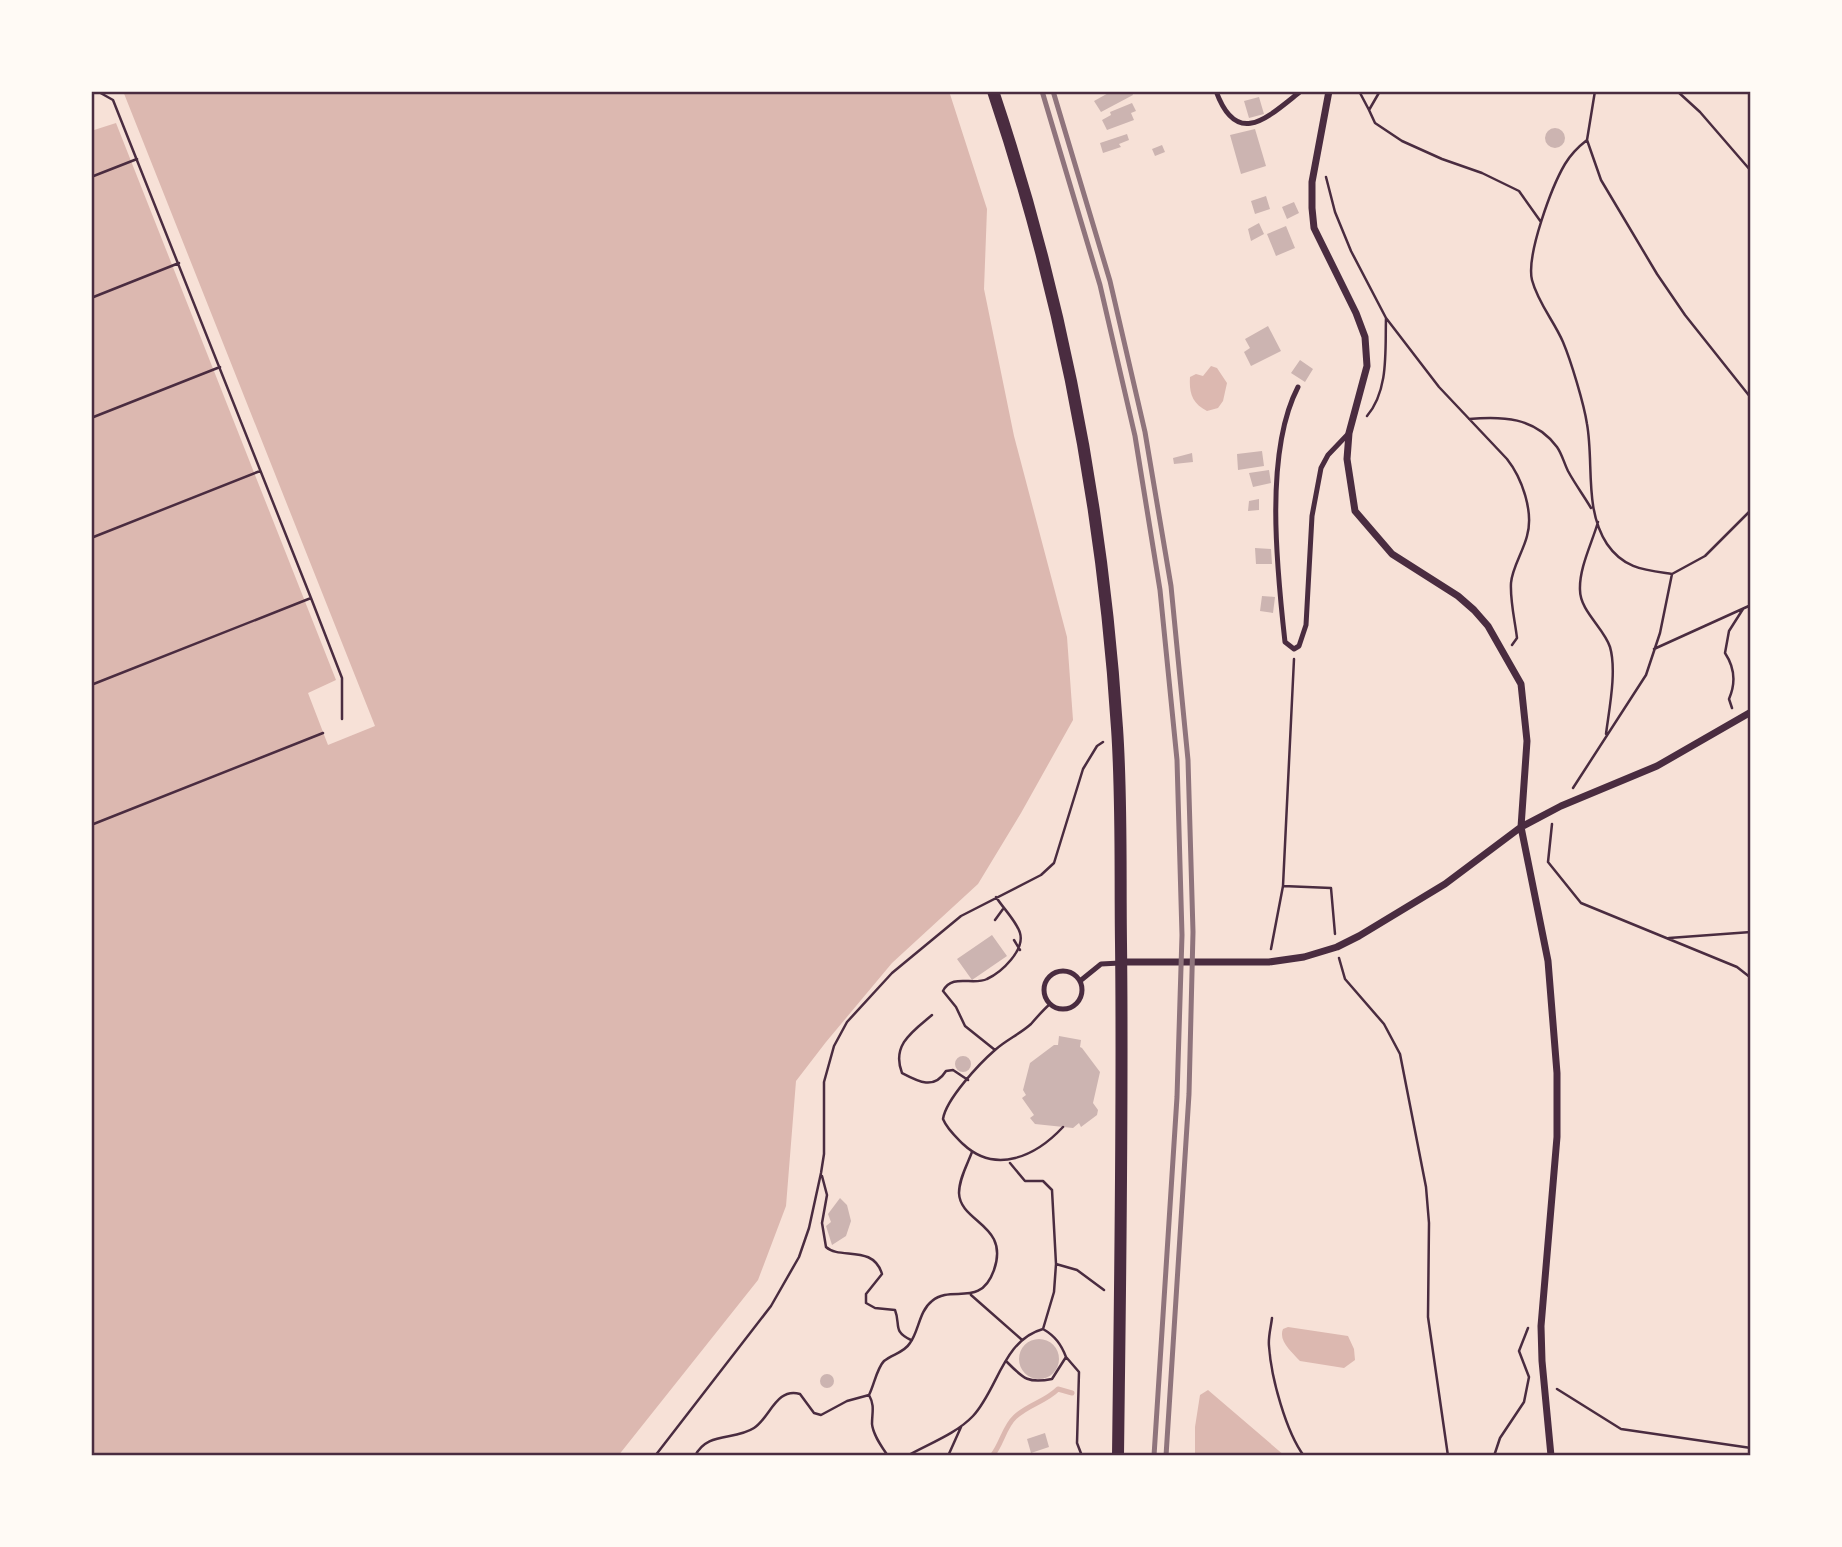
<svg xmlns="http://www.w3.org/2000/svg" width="1842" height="1547" viewBox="0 0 1842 1547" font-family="Lora,serif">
<rect width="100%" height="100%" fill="#f7e1d7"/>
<path fill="#dcb8b0" d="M91,91H949L987,209L984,289L1014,436L1067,637L1073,720L1021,813L978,884L892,963L826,1042L796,1081L786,1206L758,1280L618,1456H91Z
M1211,366L1217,368L1227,383L1223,401L1218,408L1207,411C1192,403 1189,393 1190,377L1196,374L1203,376Z
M1288,1327L1348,1336L1354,1349L1355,1360L1344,1368L1300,1361C1292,1352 1278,1341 1283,1329Z
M1208,1390L1285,1456H1195V1427L1200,1395Z"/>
<path fill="#f7e1d7" d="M91,91H123L375,726L328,745L308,693L336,680L116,123L91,131Z"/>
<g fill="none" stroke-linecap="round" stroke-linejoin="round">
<path stroke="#dcb8b0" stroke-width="5" d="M992,1456C1002,1444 1004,1427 1015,1417C1029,1404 1045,1402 1058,1389L1072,1393"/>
</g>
<path fill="#ccb4b1" d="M1112,91H1131L1133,95L1101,112L1094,101Z
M1259,97L1264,114L1249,118L1244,101Z
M1132,103L1136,111L1131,113L1134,120L1107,130L1102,120L1111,115L1110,112Z
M1545 138a10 10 0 1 1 20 0a10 10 0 1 1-20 0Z
M1255,129L1266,166L1241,174L1230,135Z
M1127,134L1129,140L1119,144L1121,147L1103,153L1100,143Z
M1162,145L1165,152L1155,156L1152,149Z
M1266,196L1270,209L1255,214L1251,201Z
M1294,202L1299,213L1287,219L1282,207Z
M1259,223L1264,234L1251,241L1248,229Z
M1286,226L1295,248L1276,256L1267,234Z
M1268,326L1281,351L1251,366L1244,352L1250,348L1245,339Z
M1300,360L1313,369L1305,382L1291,373Z
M1262,451L1264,466L1238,470L1237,454Z
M1192,453L1193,462L1174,464L1173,458Z
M1269,470L1271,483L1253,487L1249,473Z
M1259,499V510L1248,511L1249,501Z
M1255,548L1271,549L1272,564H1256Z
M1262,596L1275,597L1273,613L1260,611Z
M992,935L1007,956L972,980L957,959Z
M1059,1036L1081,1040L1080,1047L1082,1048L1100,1072L1093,1103L1098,1110L1097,1115L1081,1127L1079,1123L1073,1128L1035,1124L1030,1118L1034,1115L1022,1098L1026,1095L1023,1090L1030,1063L1054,1045H1058Z
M955 1064a8 8 0 1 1 16 0a8 8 0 1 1-16 0Z
M840,1198L847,1205L851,1221L846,1236L832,1245L826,1226L831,1222L828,1214Z
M1019 1359a20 20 0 1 1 40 0a20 20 0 1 1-40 0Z
M820 1381a7 7 0 1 1 14 0a7 7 0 1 1-14 0Z
M1045,1433L1049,1447L1031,1453L1027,1439Z"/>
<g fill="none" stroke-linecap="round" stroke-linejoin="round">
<path stroke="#4a2c40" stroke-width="2.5" d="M97,91L113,100L311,598L342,678V719
M1359,91L1369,110
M1380,91L1369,110L1375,123L1402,141L1442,159L1482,173L1519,191L1541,222
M1595,91L1587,140L1601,180L1657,274L1685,315L1751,398
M1677,91L1700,112L1751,171
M1587,140C1578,147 1571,154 1565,164C1552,186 1526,255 1532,280C1538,303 1554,321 1563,342C1571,361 1584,404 1587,424C1594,463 1584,509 1607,544C1624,569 1645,570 1672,574
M91,177L137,159
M1326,177L1335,212L1351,251L1386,318L1439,387L1507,459C1522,478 1534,512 1527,536C1523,552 1512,568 1511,583C1510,601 1515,621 1517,638L1512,645
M91,298L179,263
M1367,416C1389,390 1385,351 1386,318
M91,418L220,367
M1469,419C1502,416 1535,417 1557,447C1562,454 1564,463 1568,471C1575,484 1584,496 1591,508
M1598,522C1592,543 1579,568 1580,590C1580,611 1604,628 1610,647C1617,671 1609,710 1606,734
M91,538L260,471
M1654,649L1751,605
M91,685L311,598
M1732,708L1729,699C1736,683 1735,668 1725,653L1729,631L1743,609
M1573,788L1646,675L1660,633L1672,574L1705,556L1751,510
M1552,824L1548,862L1581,903L1737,967L1751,978
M91,825L323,733
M1283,886L1331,888L1335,934
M995,920L1003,909
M1669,938L1751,932
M1014,940L1020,950
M1271,949L1283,886L1294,659
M1339,958L1345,979L1384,1024L1400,1054L1426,1187L1429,1223L1428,1317L1448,1456
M1050,1004C1043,1010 1037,1017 1031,1024C1020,1034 1006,1040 995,1050C980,1063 946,1099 943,1119C947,1129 955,1136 963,1144C996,1175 1036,1156 1063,1127
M932,1015C913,1031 891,1045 902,1073C919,1082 934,1090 946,1071L953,1070L968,1080
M995,1050L965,1026L956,1007L943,991C952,973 973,986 987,979C1002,972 1025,950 1020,933C1017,922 1003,908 996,897
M1010,1163L1025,1181H1043L1052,1190L1056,1264L1054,1292L1043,1329
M822,1176L827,1195L822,1223L826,1247C840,1260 873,1244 882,1274L866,1294V1303L875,1308L895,1310C901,1325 892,1331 911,1340
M1056,1264L1077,1270L1104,1290
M971,1295L1021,1339
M1272,1318C1271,1327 1268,1337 1269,1346C1271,1377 1286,1432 1304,1456
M1066,1357L1079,1372L1077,1443L1082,1456
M1557,1389L1621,1429L1751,1448
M655,1456L771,1306L799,1257L809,1228L821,1173L824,1154V1082L834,1046L847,1022L892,973L961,916L1041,875L1054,863L1083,769L1097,746L1103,742
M695,1456C707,1431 734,1441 754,1428C770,1418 776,1387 800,1394L814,1413L821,1415L847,1401L869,1395
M888,1456C882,1447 873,1435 872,1424C872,1412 875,1406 869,1395C874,1385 877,1368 884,1361C892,1354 904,1353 910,1343C919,1331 919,1311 932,1301C952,1284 980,1309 994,1270C1010,1224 960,1223 959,1193C959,1179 967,1165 972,1152
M907,1456C928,1444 956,1434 973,1416C998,1389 1003,1340 1043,1329C1055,1336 1061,1344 1066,1357L1052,1379C1027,1384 1023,1378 1006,1361
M948,1456L961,1427
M1494,1456L1500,1438L1524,1402L1529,1377L1519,1351L1528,1328"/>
<path stroke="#4a2c40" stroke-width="5" d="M1216,91C1237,149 1268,117 1301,91
M1298,387C1264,452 1277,570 1285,642L1294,649L1299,646L1306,625L1312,516L1321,468L1328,455L1349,433
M1044 990a19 19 0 1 1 38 0a19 19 0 1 1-38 0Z
M1080,981L1101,964L1120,963"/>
<path stroke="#4a2c40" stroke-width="7" d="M1329,91L1312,182V208L1314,228L1356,313L1365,337L1367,366L1349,433L1347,459L1355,511L1392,554L1458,596L1474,610L1488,626L1521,684L1527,741L1521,827L1548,961L1557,1073V1137L1541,1326L1542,1361L1551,1456
M1121,962H1269L1304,957L1337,947L1359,936L1445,884L1521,827L1561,806L1657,766L1751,712"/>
<path stroke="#4a2c40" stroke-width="12" d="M993,91C1063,299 1103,510 1117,728C1122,800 1120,872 1121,943C1123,1114 1120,1285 1118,1456"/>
<path stroke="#8f747c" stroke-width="5" d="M1042,91L1100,285L1135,436L1160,590L1177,760L1182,935L1177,1097L1154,1456
M1053,91L1110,281L1145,432L1171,586L1188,760L1193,932L1189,1094L1166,1456"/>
</g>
<rect width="1842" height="1547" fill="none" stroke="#fffaf5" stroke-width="186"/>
<rect x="93" y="93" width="1656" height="1361" fill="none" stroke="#4a2c40" stroke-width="2.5"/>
</svg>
